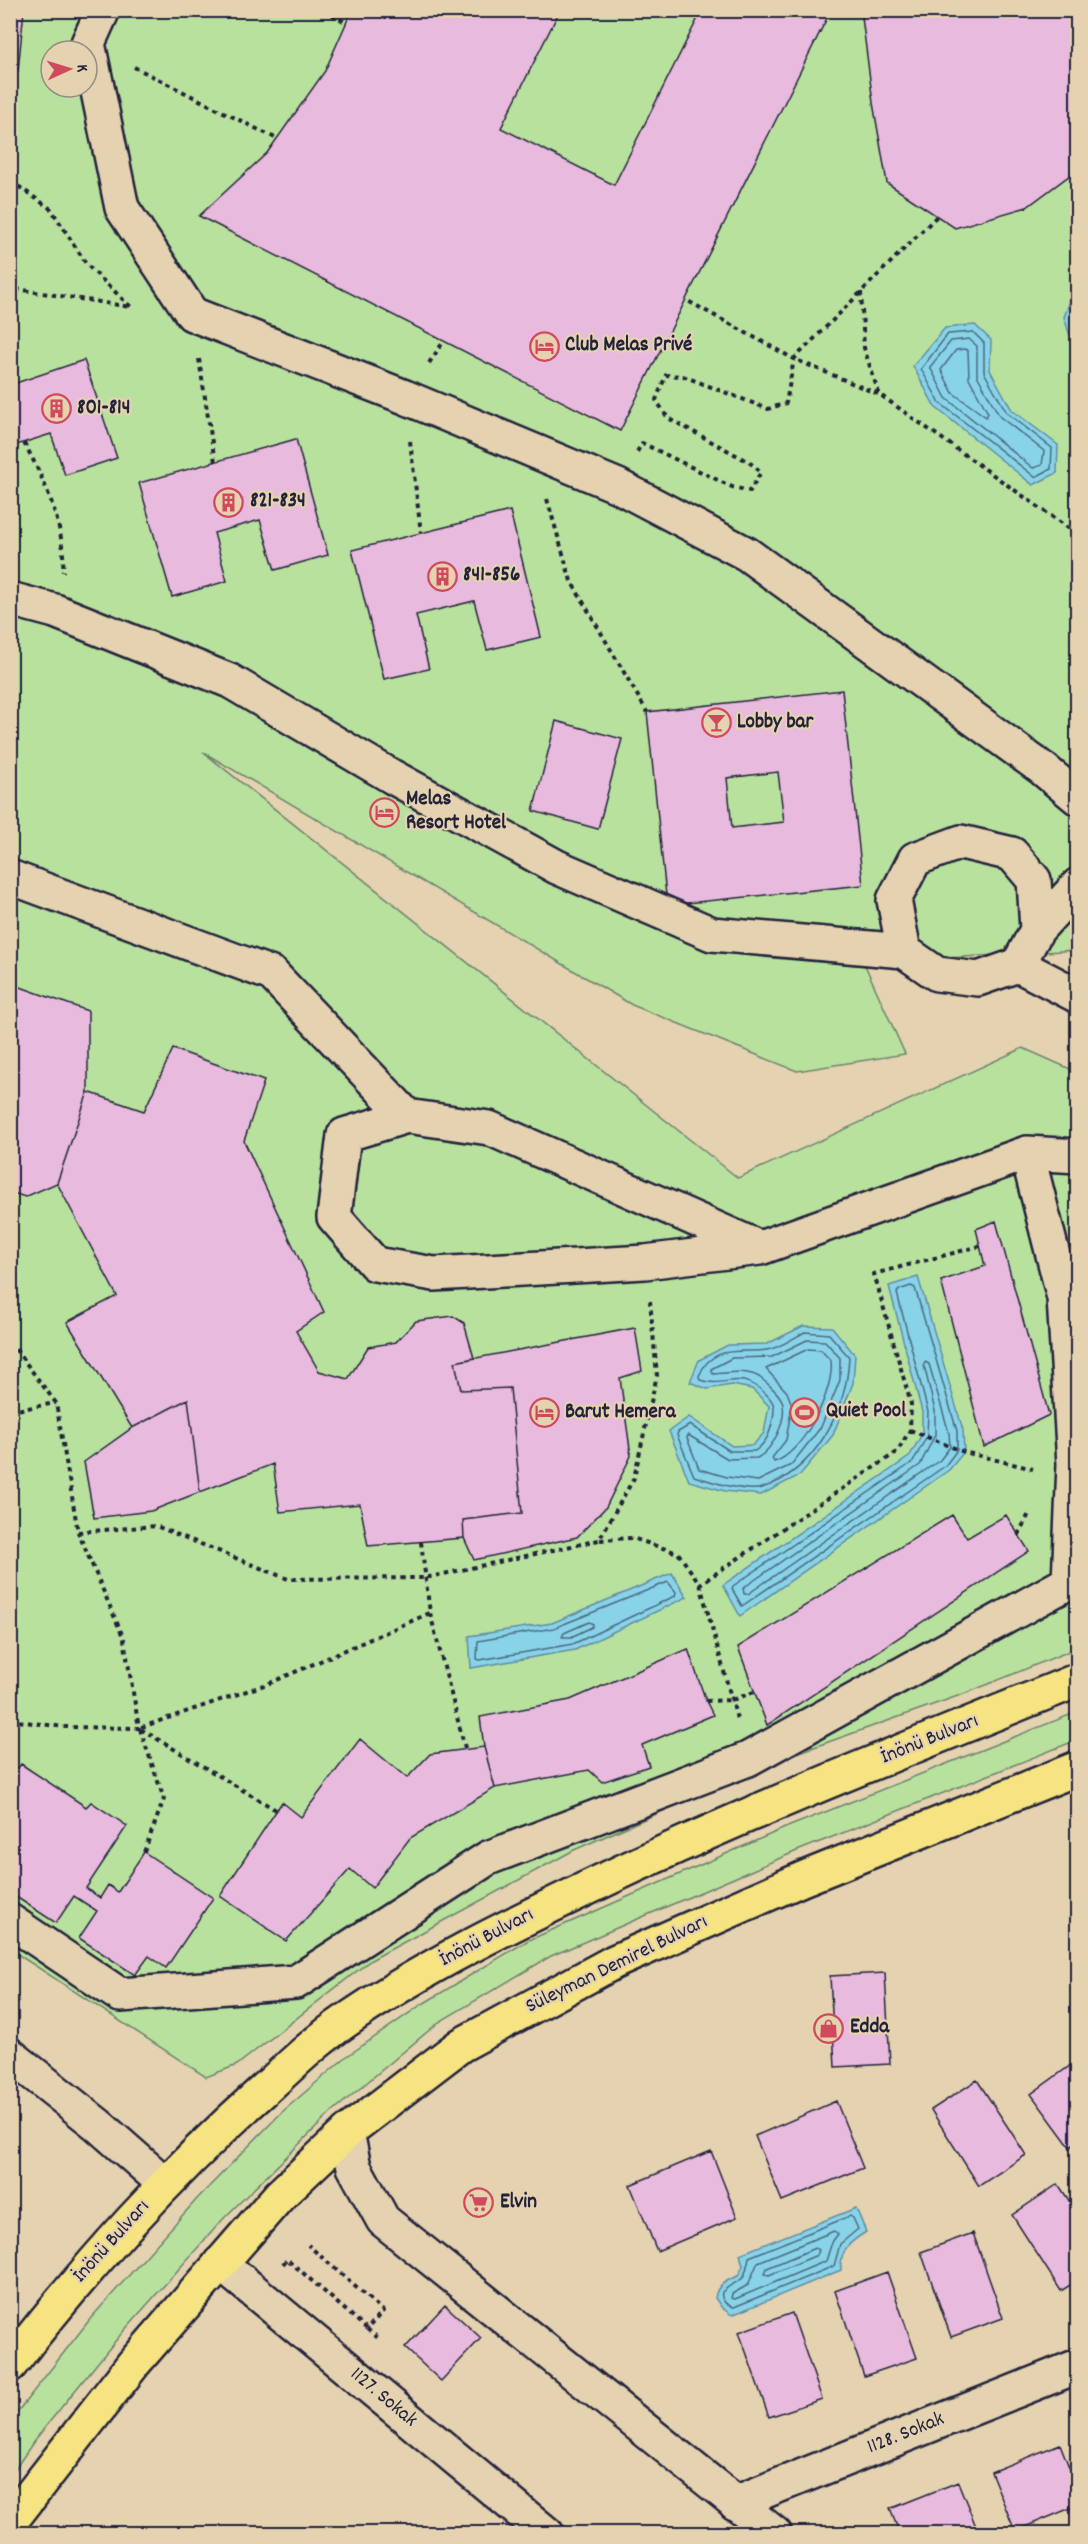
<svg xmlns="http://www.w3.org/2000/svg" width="1088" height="2544" viewBox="0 0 1088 2544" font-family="Dekko,sans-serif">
<rect width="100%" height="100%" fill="#e4d2b0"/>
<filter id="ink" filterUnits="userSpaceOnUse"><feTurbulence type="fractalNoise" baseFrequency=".0167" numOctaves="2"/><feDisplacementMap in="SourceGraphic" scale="12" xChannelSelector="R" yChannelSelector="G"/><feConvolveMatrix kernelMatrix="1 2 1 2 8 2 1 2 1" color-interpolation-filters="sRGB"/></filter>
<g filter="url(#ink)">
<path fill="#b8e19e" stroke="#6d826c" stroke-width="1.5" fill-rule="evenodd" d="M10,11H1077V950L864,963L905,1054L797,1071L632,1005L203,752L738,1178L1023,1048L1077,1072V1648L969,1692L786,1757L574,1850L371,1960L237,2065L206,2077L11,1950ZM51,51H87V87H51Z
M1077,1712V1740L797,1851L551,1956L439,2022L333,2111L225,2217L121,2334L34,2441L11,2475V2420L91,2318L197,2199L282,2112L346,2057L421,2005L527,1941L785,1828Z"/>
<path fill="#88d3e8" stroke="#5f8ca3" stroke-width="1.5" d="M1077,293V345L1069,333L1064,317L1070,301Z
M975,325L991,340L990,370L1012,410L1058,445L1057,473L1033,485L935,407L913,366L945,328Z
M918,1277L963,1430L964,1452L949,1470L740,1616L723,1585L909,1457L922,1434V1412L889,1286Z
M803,1326L832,1327L855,1355L853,1383L833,1435L800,1475L761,1495L725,1491L689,1481L669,1431L689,1417L732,1446L753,1445L764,1433L769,1406L752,1389L732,1385L707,1389L690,1382L699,1360L728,1345L767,1344Z
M672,1573L687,1597L575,1650L471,1668L469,1636L552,1623Z
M856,2208L866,2232C850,2242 840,2249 841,2270L732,2315L722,2308L715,2298C717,2284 726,2281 738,2276L743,2266L740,2254Z"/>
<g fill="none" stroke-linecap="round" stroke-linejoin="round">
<path stroke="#4b6980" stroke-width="1.5" d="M973,332L984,343V372L1007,413L1052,448L1051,469L1035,477L940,403L921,369L948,334Z
M969,339L977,346V375L1000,417L1044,451L1042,465L1033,468L946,398L930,367L951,341Z
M965,349L968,351L969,378L988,413L986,417L953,393L941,370L956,350Z
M911,1286L915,1288L957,1431V1450L945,1466L742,1606L732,1589L733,1586L913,1462L927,1436L928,1412L897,1293L899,1290Z
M805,1332L829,1334L849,1357C847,1410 815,1471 762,1488C746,1493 709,1481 694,1476L677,1435L678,1432L690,1425L730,1451H755C767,1442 770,1433 773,1419C775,1407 775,1403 766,1394C739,1368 726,1389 700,1380L699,1376C712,1343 741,1354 767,1350C780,1348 793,1338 805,1332Z
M807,1340L825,1341L840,1358V1380L821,1427L791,1465L758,1481L727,1477L699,1469L687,1438L688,1435L728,1459L757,1458C773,1450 788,1419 782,1401C779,1393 766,1382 759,1377C746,1369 727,1373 713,1374L711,1369L732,1358L772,1357Z
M808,1349L821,1350L831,1361C835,1390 802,1455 774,1462L772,1458L786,1440L792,1405L787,1392L766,1369Z
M925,1362L929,1364L949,1433L950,1447L940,1460L748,1594H744L743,1588L920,1465L935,1435V1411L924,1365Z
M668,1582L676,1592L675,1596L573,1644L480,1660L477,1659L478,1641L554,1628Z
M589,1622L593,1624L592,1627L571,1637H562L564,1633Z
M850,2216L853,2218L858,2229L840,2244L834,2266L734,2307C727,2306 720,2300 722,2292C742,2274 743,2289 749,2257Z
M834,2231L838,2234L832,2242L826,2261L735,2299L731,2298L732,2294L748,2285L758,2262Z
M815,2248L819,2250L817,2255L769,2275L765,2274L767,2268Z"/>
</g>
<path fill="#e8badd" stroke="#22223b" stroke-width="1.5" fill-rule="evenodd" d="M10,10H24L18,71L10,70Z
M352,10H560L501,128L614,185L702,10H831L620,431L199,216L267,153L325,71Z
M865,10H1078V169L1027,207L955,228L887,183L873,103L862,17Z
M84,360L117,458L65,475L51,434L10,447V385Z
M296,439L328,555L275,570L260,520L214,533L227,581L172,597L139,483Z
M10,478L17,499L10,501Z
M510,511L541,637L487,650L474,601L416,615L429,669L384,679L352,550Z
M842,690L863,885L667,905L647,712ZM778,772L784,822L732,828L727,778Z
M556,721L622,739L598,829L533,811Z
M12,984L88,1011V1092L57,1183L25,1197L10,1192Z
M173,1049L264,1081L244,1141L324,1312L296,1331L319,1371L348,1379L368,1347L396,1342L416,1321L453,1316L464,1323L474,1358L455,1362L461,1390L510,1388L522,1513L463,1520L464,1538L368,1546L360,1504L280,1512L273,1464L200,1492L188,1399L132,1428L67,1322L117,1296L57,1183L88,1092L144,1111Z
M996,1221L1049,1415L984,1447L941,1281L985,1266L976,1229Z
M635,1328L642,1371L620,1378L631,1456L606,1507L577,1537L474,1560L464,1538L463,1520L522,1513L510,1388L461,1390L455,1362Z
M188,1399L200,1492L151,1511L94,1518L84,1462L132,1428Z
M952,1515L967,1538L1006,1515L1029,1551L767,1725L738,1647Z
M688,1649L706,1701L713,1715L642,1745L649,1766L602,1782L589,1770L495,1788L484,1747L480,1717L570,1700Z
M360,1739L407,1778L430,1754L484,1747L495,1788L410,1838L372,1888L350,1869L286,1941L220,1896L282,1802L301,1817Z
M21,1764L86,1807L91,1802L127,1826L86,1888L100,1898L108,1885L118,1892L144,1852L213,1898L166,1968L149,1956L135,1975L79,1938L97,1911L74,1896L56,1923L10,1893V1779Z
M885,1973L890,2064L835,2067L830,1976Z
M1078,2060V2142L1070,2147L1031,2094Z
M977,2080L1026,2155L979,2186L931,2110Z
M836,2101L863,2168L782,2201L755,2136Z
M711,2151L737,2217L657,2251L630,2185Z
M1058,2184L1078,2214V2280L1061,2291L1012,2215Z
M973,2233L1003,2318L951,2337L921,2252Z
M887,2272L917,2358L864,2376L835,2291Z
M445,2305L481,2338L441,2381L405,2348Z
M792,2313L822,2399L769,2417L739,2332Z
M1060,2444L1078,2490V2505L1015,2531L991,2472Z
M958,2482L979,2534H900L890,2509Z"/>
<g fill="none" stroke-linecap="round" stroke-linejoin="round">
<defs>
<path id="minor" d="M103,10L88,43L122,208L192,314L405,397L618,486L747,554L1043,769L1078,798
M10,599L55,611L230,681L391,776L557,867L712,934L904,951
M10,877L272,974L407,1116
M1078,885L1037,930L1018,965L1078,996
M1018,965L978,979L937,974L904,951L894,900L915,859L961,842L1012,854L1034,880L1037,930
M760,1248L489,1128L407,1116L344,1135L334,1217L375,1264L434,1274L645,1262L760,1248L1027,1153L1078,1156
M10,1921L120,1995L296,1982L488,1858L748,1759L1069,1582L1074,1464L1064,1298L1027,1153
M10,2055L98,2125L165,2184
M347,2132L354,2167L383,2220L775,2534
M220,2263L547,2534
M735,2503L1078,2366"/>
<path id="major" d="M10,2365C89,2264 169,2174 265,2089C290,2066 316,2041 344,2022C425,1966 512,1924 600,1882C756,1808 917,1745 1078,1680
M10,2522L134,2363L280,2195L347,2132L461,2045L614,1962L802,1879L1078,1768"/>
</defs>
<use href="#minor" stroke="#22223b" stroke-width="38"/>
<use href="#major" stroke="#22223b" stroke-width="38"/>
<path stroke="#22223b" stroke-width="4" stroke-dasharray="4.5 4.5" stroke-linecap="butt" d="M324,10L347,23
M134,67L277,139
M10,189L18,186L51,209L87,265L131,307L10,288
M861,292L864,348L879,394L1078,535
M199,359L215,462
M429,363L444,341
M878,394L794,359L937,216
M410,441L421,533
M24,443C45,480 66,529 63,572
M637,452L642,443L732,487L750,491L761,472L749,462L668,418L656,400L666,375L683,376L768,409L786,403L794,359L686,300
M547,499L571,581L647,712
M10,1342L56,1403L78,1532L156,1526L288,1579L425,1578L599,1540L634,1478L657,1375L650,1301
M10,1411L56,1403
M910,1430L964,1452L1033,1469
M1018,1535L1030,1512
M600,1540L632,1538L678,1553L700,1584L897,1452L910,1430L911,1404L874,1274L980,1246
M421,1542L430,1613L465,1748
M700,1584L737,1719
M706,1701L732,1700L754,1692
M10,1720L64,1727L139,1728L124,1639L78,1532
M140,1729L164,1799L144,1852
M276,1810L139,1728L270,1683L430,1613
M283,2264L287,2259L367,2329L383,2311L308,2245
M367,2329L378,2338"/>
<use href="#minor" stroke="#e4d2b0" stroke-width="33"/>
<use href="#major" stroke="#f6e381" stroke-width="33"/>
</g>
</g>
<defs>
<symbol id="hotel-ring" viewBox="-11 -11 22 22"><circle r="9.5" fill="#e4d2b0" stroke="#d1495b" stroke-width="1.5"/><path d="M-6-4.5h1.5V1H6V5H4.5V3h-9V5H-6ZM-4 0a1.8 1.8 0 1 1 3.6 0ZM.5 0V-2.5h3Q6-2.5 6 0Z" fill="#d1495b"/></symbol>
<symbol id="building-ring" viewBox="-11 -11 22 22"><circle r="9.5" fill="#e4d2b0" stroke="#d1495b" stroke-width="1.5"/><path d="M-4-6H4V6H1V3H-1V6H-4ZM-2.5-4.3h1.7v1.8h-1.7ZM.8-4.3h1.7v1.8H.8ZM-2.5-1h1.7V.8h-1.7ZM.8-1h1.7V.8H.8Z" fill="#d1495b"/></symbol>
<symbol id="bar-ring" viewBox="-11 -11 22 22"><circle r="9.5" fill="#e4d2b0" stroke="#d1495b" stroke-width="1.5"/><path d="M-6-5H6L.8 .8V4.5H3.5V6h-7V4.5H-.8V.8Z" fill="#d1495b"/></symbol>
<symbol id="stadium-ring" viewBox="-11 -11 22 22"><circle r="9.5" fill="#e4d2b0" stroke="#d1495b" stroke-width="1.5"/><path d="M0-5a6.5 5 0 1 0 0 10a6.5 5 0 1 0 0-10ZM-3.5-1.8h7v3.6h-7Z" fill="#d1495b"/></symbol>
<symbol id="shop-ring" viewBox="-11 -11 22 22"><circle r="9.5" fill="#e4d2b0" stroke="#d1495b" stroke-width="1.5"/><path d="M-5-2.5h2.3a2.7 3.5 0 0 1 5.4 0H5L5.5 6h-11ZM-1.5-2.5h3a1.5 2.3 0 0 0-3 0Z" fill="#d1495b"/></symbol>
<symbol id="supermarket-ring" viewBox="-11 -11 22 22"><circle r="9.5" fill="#e4d2b0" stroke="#d1495b" stroke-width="1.5"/><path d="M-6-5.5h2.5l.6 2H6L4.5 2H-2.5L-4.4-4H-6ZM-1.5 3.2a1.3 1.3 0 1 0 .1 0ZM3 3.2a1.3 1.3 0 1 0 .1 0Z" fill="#d1495b"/></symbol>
</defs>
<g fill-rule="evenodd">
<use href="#hotel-ring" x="528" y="330" width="33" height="33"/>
<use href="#building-ring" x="40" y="392" width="33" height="33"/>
<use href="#building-ring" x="212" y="486" width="33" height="33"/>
<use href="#building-ring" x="426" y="560" width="33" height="33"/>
<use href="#bar-ring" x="700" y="706" width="33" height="33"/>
<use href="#hotel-ring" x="368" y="796" width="33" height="33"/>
<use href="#stadium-ring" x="788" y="1396" width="33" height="33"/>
<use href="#hotel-ring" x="528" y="1396" width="33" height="33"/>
<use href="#shop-ring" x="812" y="2012" width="33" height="33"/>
<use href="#supermarket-ring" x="462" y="2186" width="33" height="33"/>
</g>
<g text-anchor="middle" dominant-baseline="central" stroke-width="4.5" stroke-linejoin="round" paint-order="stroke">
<g font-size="21" font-weight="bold" fill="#22223b" stroke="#e4d2b0" text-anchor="start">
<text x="565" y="346">Club Melas Privé</text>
<text x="77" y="409">801-814</text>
<text x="250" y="502">821-834</text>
<text x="463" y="576">841-856</text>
<text x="737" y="723">Lobby bar</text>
<text x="406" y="800">Melas<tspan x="406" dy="24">Resort Hotel</tspan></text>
<text x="826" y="1412">Quiet Pool</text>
<text x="565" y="1413">Barut Hemera</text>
<text x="850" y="2028">Edda</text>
<text x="500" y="2203">Elvin</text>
</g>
<g font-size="21" fill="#22223b" stroke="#e4d2b0">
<text transform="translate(930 1740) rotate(-22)">İnönü Bulvarı</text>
<text transform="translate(487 1938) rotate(-28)">İnönü Bulvarı</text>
<text transform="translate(617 1965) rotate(-26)">Süleyman Demirel Bulvarı</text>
<text transform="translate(112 2242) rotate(-48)">İnönü Bulvarı</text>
<text transform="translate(383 2398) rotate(40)">1127. Sokak</text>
<text transform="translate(906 2434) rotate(-22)">1128. Sokak</text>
</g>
</g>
<rect width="1088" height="2544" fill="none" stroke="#e4d2b0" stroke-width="36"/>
<rect x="18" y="18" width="1052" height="2508" fill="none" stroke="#22223b" stroke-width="2" filter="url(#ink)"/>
<g transform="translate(69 69) rotate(86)"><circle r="28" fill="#e4d2b0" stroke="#968c81" stroke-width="1.5"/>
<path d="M0-4.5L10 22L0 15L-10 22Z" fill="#d1495b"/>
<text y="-9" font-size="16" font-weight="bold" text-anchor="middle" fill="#22223b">K</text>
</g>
</svg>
